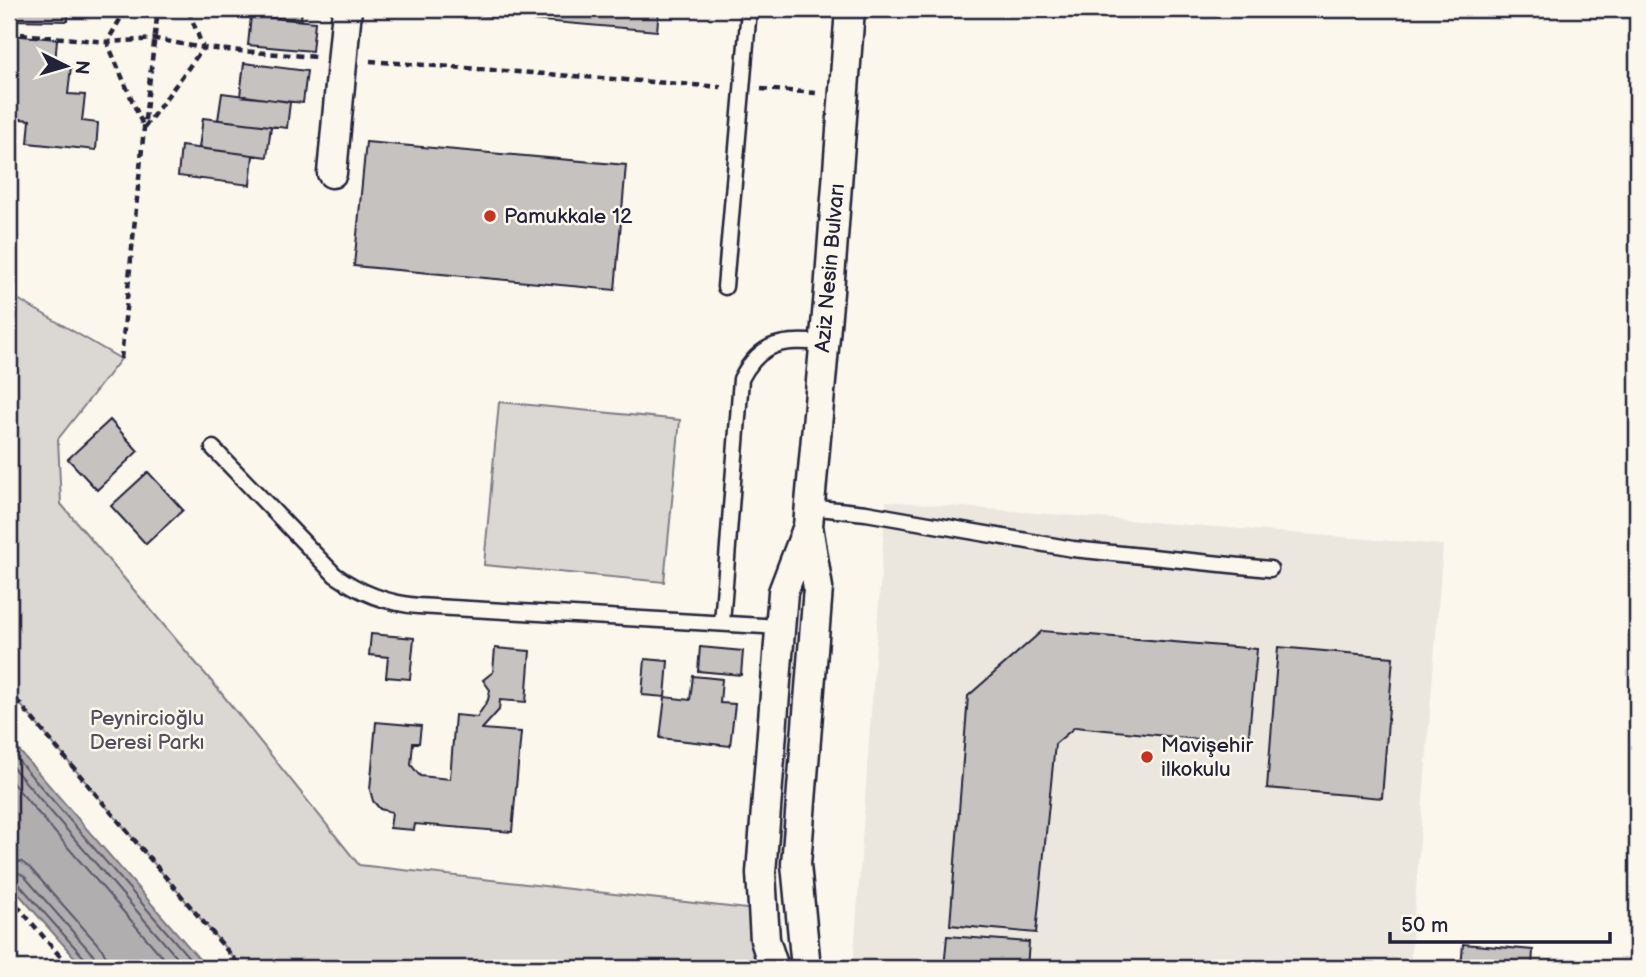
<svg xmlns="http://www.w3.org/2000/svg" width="1646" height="977" viewBox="0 0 1646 977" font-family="'Balsamiq Sans',sans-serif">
<rect width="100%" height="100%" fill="#fbf7ec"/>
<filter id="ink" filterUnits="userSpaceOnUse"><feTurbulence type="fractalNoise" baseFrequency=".0143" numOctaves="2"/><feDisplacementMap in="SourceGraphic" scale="14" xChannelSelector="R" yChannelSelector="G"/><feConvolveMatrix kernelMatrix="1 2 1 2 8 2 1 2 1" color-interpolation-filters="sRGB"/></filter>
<g filter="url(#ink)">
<path fill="#ebe7df" d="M886,501L1443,545L1410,968H853Z"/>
<path fill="#dbd8d3" stroke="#7e7d87" stroke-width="2" d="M9,294L121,359L58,439L61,504L218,689L359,865L764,911L784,968H242L9,691Z
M499,402L680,420L664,582L484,565Z"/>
<path fill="#b1aeb0" stroke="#787681" stroke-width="2" d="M9,739L207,968H84L9,883Z"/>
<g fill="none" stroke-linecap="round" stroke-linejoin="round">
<path stroke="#5b5a6a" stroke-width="2" d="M9,750L198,968
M9,763L186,968
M9,779L172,968
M9,860L22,862L31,869L102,949L107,959L108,968
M9,870L17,872L24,876L94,956L98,968
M9,879L17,882L87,961L89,968"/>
</g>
<path fill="#c6c2c0" stroke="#22223b" stroke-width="2" d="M9,9H68V21L9,20Z
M236,9H302L301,20L235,14Z
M405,9H659L657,31Z
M251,16L315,22L312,51L248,45Z
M9,35L57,39L55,65L71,66L68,94L85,95L82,121L98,123L96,150L28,143L30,120L9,118L11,87H9Z
M244,63L307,71L303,103L240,96Z
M222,93L290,102L287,128L218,120Z
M203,118L271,126L267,157L199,148Z
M366,142L626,165L615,290L354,266Z
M181,146L253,155L250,185L178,176Z
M110,420L138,451L97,490L68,459Z
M148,472L183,510L146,544L111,506Z
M1042,631L1257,649L1248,744L1075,727L1055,744L1036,933L950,925L968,696Z
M371,634L414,638L410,679L386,677L388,657L369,655Z
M700,647L743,651L741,675L698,671Z
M1278,647L1393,657L1382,798L1267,788Z
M495,648L530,651L526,702L500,700L499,710L482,729L521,732L512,832L415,824L414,830L390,828L392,812L380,809L373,801L370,790L376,722L421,726L419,743H413L411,765L420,776L450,779L455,715L477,717L488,700L490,690L483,680L493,672Z
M645,659L668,661L665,697L642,695Z
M693,676L722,679L720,703L735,704L730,746L660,738L665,697L690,700Z
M947,936L1029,942L1027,968H944Z
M1463,944L1533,950L1532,968H1461Z"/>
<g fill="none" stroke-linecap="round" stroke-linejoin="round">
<defs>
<path id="lane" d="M725,287L749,9
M213,448L335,575C361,593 386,603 418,606L780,627
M809,507L866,513L1073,549L1270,569
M722,623L741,379C761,340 784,340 824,343"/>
<path id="street" d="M332,173L347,9
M774,968L765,940L761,873L783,592L807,529
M806,968L796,864L818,588L808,526L829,292L850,9"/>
</defs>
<use href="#lane" stroke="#22223b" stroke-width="19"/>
<use href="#street" stroke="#22223b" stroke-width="33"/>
<path stroke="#22223b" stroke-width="4.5" stroke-dasharray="7 5" stroke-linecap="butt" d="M126,9L107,42L144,128L203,48L188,9
M9,33L107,42L156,39L203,48L316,57
M370,61L721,87
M761,89L816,93
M121,359L144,128L158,9
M9,691L242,968
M9,896L70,968"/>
<use href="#lane" stroke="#fbf7ec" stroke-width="14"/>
<use href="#street" stroke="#fbf7ec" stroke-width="28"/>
</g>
</g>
<g fill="#c8321e" stroke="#fbf7ec" stroke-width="2.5">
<circle cx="490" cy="216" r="7"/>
<circle cx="1147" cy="757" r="7"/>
</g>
<g text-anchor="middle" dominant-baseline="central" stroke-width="5" stroke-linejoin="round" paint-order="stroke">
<g font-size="21" fill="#22223b" stroke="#fbf7ec" text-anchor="start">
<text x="504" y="216">Pamukkale 12</text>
<text x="1161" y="745">Mavişehir<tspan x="1161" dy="24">ilkokulu</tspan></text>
</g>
<g font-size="21" fill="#22223b" stroke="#fbf7ec">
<text transform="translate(830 268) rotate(-85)">Aziz Nesin Bulvarı</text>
</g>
<g font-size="21" fill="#505061" stroke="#fbf7ec">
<text x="147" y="718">Peynircioğlu<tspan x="147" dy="24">Deresi Parkı</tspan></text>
</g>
</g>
<rect width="1646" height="977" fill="none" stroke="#fbf7ec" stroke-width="35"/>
<rect x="18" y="18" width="1611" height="942" fill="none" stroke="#22223b" stroke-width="2.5" filter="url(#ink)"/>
<g transform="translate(66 66) rotate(95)" stroke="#fbf7ec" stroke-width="5" paint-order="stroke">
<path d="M0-5L12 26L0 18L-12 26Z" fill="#22223b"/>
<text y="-10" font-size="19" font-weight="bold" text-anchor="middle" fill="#22223b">N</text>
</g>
<path d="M1390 932v10h220v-10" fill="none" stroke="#22223b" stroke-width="3.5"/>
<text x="1401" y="932" font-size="21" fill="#22223b" stroke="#fbf7ec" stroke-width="5" paint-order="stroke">50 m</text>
</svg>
